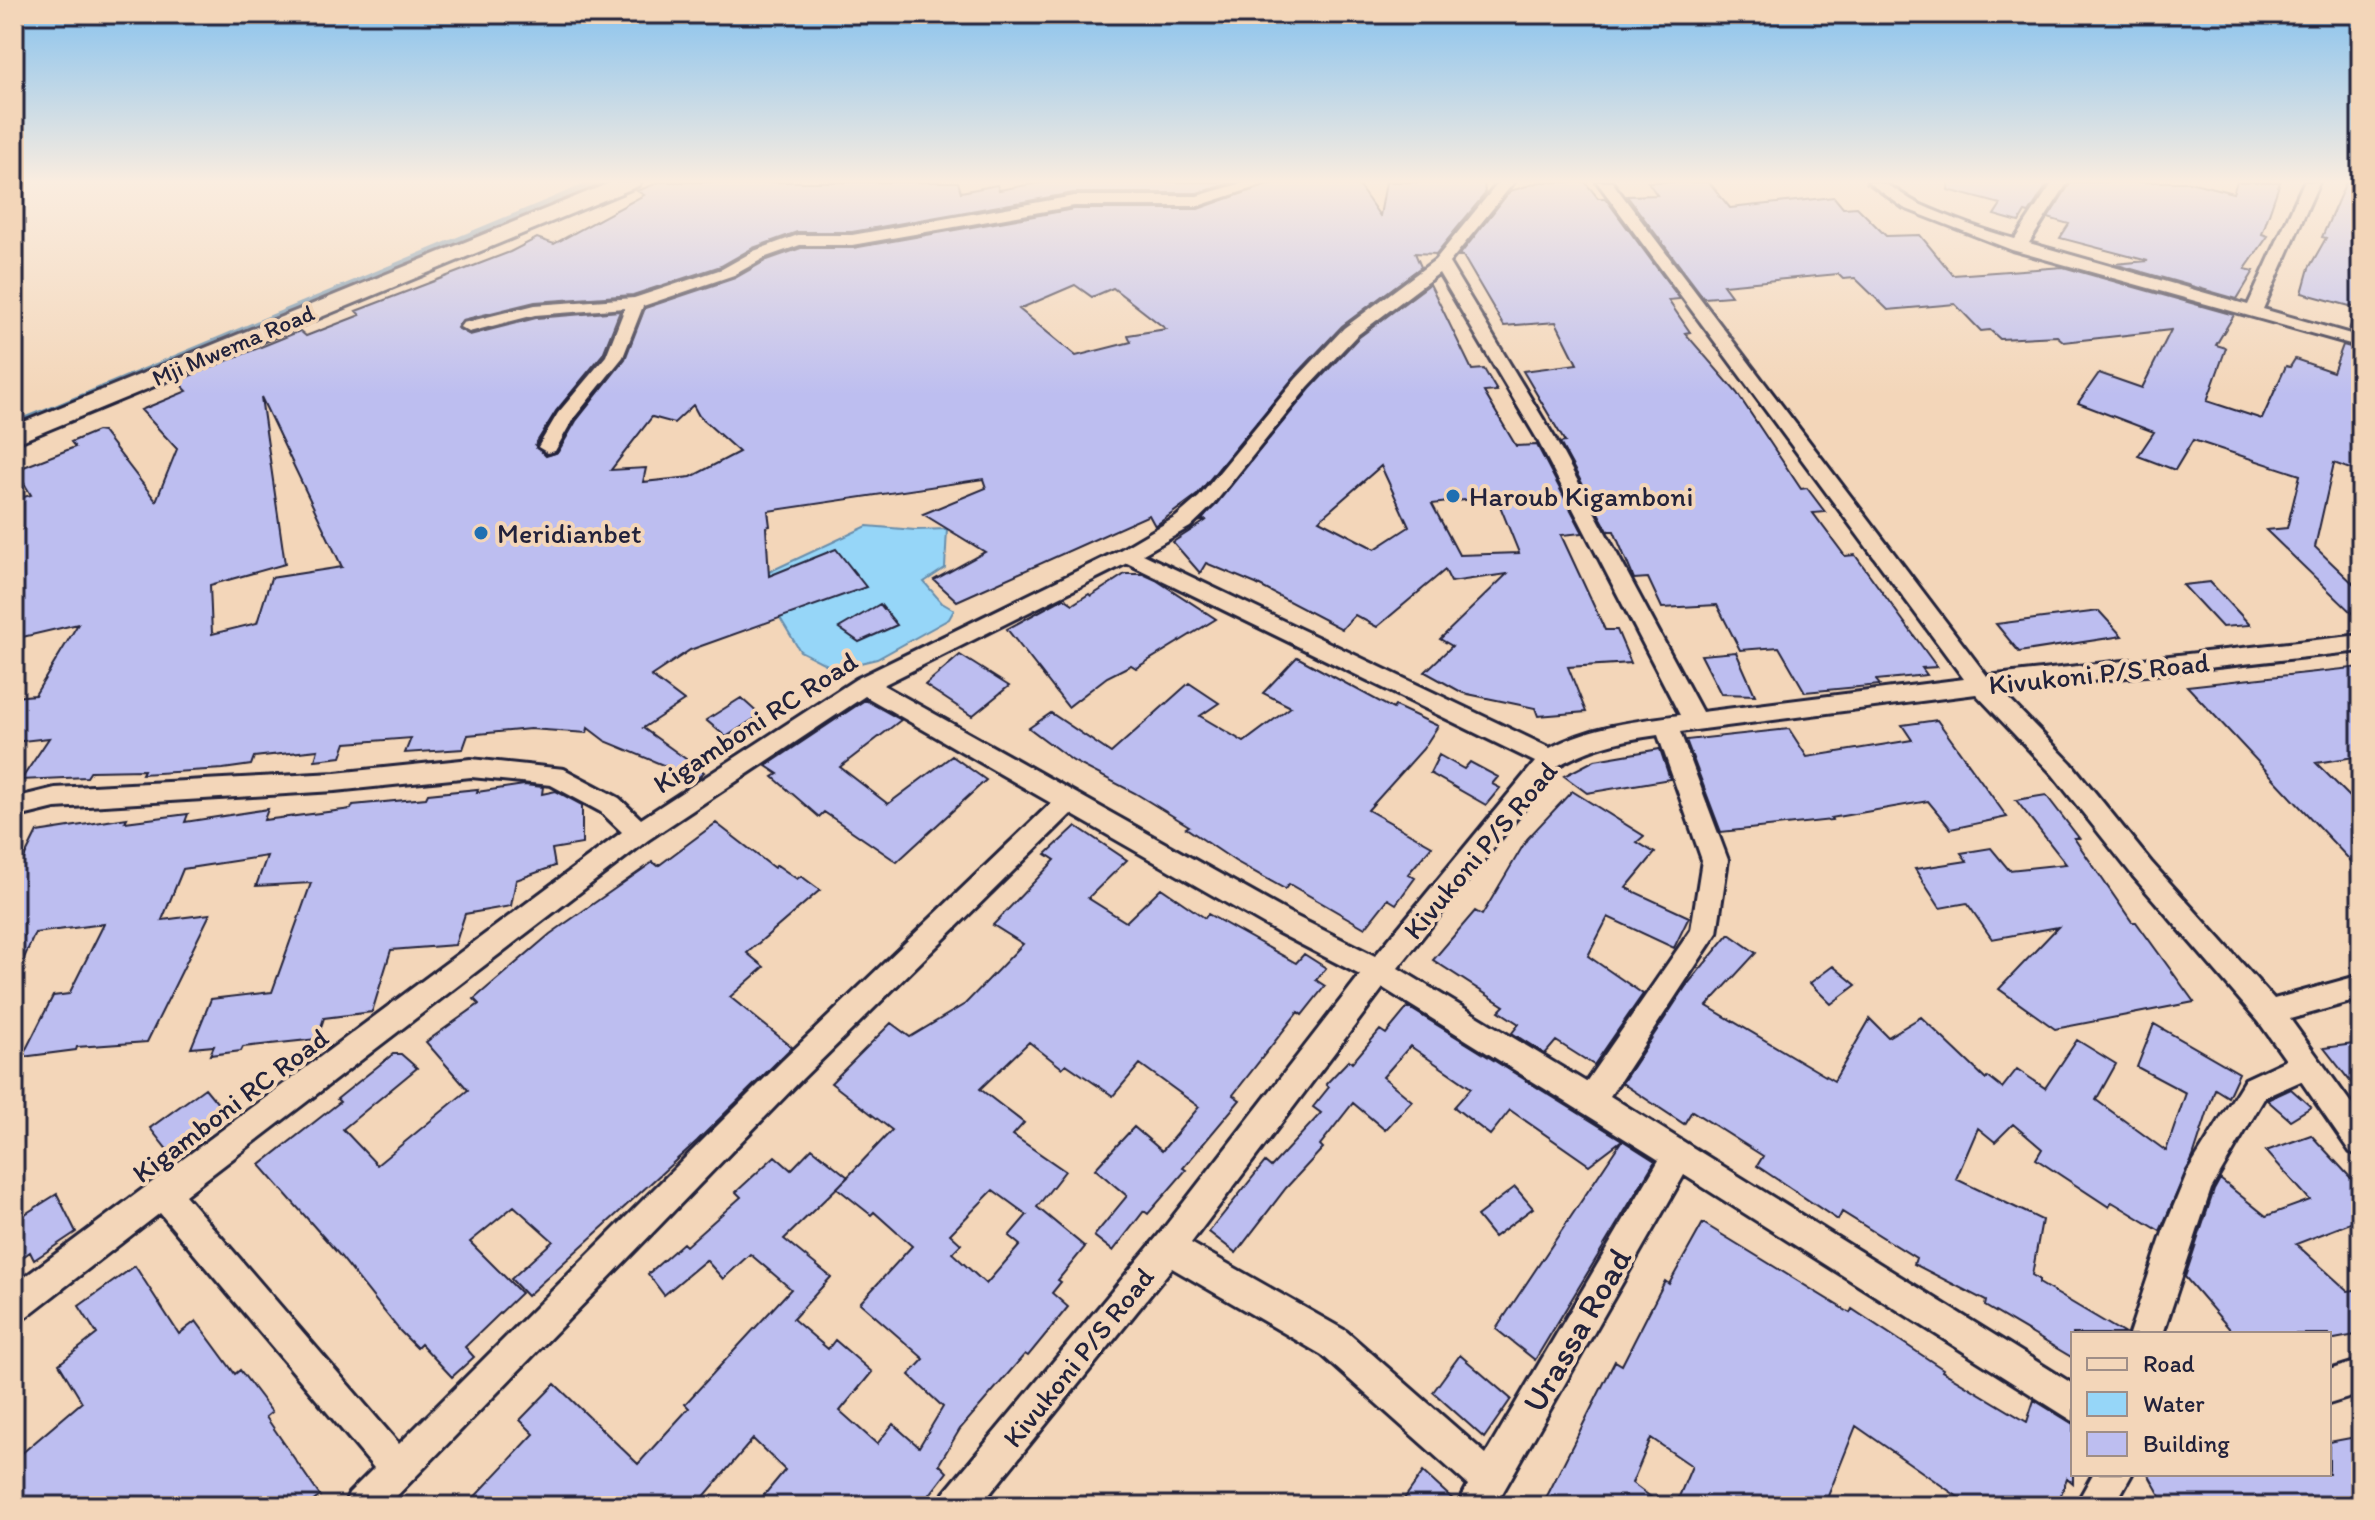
<svg xmlns="http://www.w3.org/2000/svg" width="2375" height="1520" viewBox="0 0 2375 1520" font-family="Itim,sans-serif">
<rect width="100%" height="100%" fill="#f3d6b9"/>
<filter id="ink" filterUnits="userSpaceOnUse"><feTurbulence type="fractalNoise" baseFrequency=".0125" numOctaves="2"/><feDisplacementMap in="SourceGraphic" scale="16" xChannelSelector="R" yChannelSelector="G"/><feConvolveMatrix kernelMatrix="1 2 1 2 8 2 1 2 1" color-interpolation-filters="sRGB"/></filter>
<g filter="url(#ink)">
<path fill="#96d6f8" stroke="#688eac" stroke-width="2" d="M867,526L915,530L947,529L945,568L924,582L942,603L954,610L949,619L877,659L835,669L800,651L756,578Z"/>
<g fill="none" stroke-linecap="round" stroke-linejoin="round">
<path stroke="#688eac" stroke-width="6" d="M36,416L597,182"/>
<path stroke="#688eac" stroke-width="8" d="M14,425L41,414"/>
</g>
<path fill="#bdbef0" stroke="#22223b" stroke-width="2" fill-rule="evenodd" d="M660,182H958L961,192L997,185L999,190L1044,182H1234L1197,193H1073L852,232H797L753,248L721,266L633,295L535,302L462,320L457,328L470,335L536,318L620,311L603,354L556,411L535,445L546,456L558,452L576,421L625,359L645,308L735,278L767,260L801,248H853L1074,209H1198L1274,182H1356L1380,216L1386,182H1484L1485,194L1436,254L1415,253L1421,267L1342,326L1294,377L1197,495L1155,526L1149,515L957,601L934,580L985,552L923,514L986,488L983,479L768,511L770,526L766,527L769,576L836,549L866,587L690,650L651,676L684,701L643,728L704,772L697,779L605,741L588,728L587,733L530,729L468,735L463,749L405,753L411,738L346,743L341,757L315,760L318,750L254,757L251,765L223,769L142,774L144,770L91,771L87,777L21,780L49,738L14,742V697L35,695L78,624L14,639V507L22,504L20,498L31,495L16,470L75,447L71,442L97,431L103,432L156,501L177,449L141,410L187,391L177,381L300,331L306,336L360,315L356,311L510,252L537,238L554,244L644,195L637,191ZM1075,285L1092,297L1113,288L1166,329L1128,335L1131,342L1076,356L1019,309ZM261,397L342,567L271,578L257,623L212,634L210,585L285,564ZM693,405L699,416L739,452L691,477L643,482L646,468L611,470L652,417L674,423Z
M1540,182H1585L1598,198H1605L1680,299L1668,300L1690,332L1685,333L1737,393L1801,489L1807,488L1825,512L1813,513L1845,556L1855,555L1937,667L1922,668L1927,675L1876,680L1880,685L1805,692L1779,647L1740,650L1717,605L1662,608L1648,578L1634,579L1614,531H1608L1560,443L1565,442L1523,371L1577,364L1556,322L1504,326L1463,256H1459L1510,191Z
M1648,182H1709L1730,208L1834,197L1843,208L1857,207L1886,236L1920,235L1953,275L2063,267L2234,315L2216,345L2226,348L2207,401L2262,419L2286,366L2290,367L2295,359L2333,372L2343,345L2361,350V473L2334,463L2315,547L2361,591V622L2266,530L2287,528L2300,475L2193,440L2175,470L2138,456L2154,432L2078,403L2099,373L2142,388L2171,330L2064,342L2057,336L2000,339L1990,330L1981,331L1955,304L1888,310L1855,278L1843,279L1838,274L1723,285L1731,296L1704,298L1627,196L1657,195Z
M1949,182H2049L2029,213L2025,212L2019,222L1994,215L2001,204L1948,190Z
M2071,182H2190L2233,193L2237,182H2280L2262,234L2268,236L2245,269L2254,271L2237,299L2114,264L2148,261L2060,238L2069,224L2048,218Z
M2346,182H2361V334L2349,330L2357,308L2302,293L2309,268L2326,238L2322,237Z
M1430,284L1472,370L1484,369L1497,391L1484,392L1516,446L1537,445L1583,533L1561,535L1605,630H1617L1631,663L1568,667L1586,712L1538,716L1535,708L1463,693L1425,672L1452,646L1440,639L1507,574L1451,582L1445,570L1377,627L1355,615L1342,629L1256,584L1206,563L1200,573L1173,542L1207,520L1201,521L1310,389L1358,338ZM1381,466L1409,527L1375,549L1319,520ZM1496,496L1519,553L1459,555L1432,504Z
M1125,574H1143L1156,580L1216,619L1136,668L1131,665L1107,677L1068,707L1007,629L1064,598L1073,604L1089,594L1091,596Z
M2210,582L2250,625L2222,627L2183,585Z
M880,604L897,625L859,642L839,628Z
M2099,611L2122,636L2019,652L1996,624Z
M1736,652L1755,695L1721,694L1701,655Z
M960,655L1009,686L972,716L925,685Z
M1297,657L1393,709L1395,706L1438,726L1423,749L1368,810L1432,846L1408,874L1415,878L1396,904L1388,899L1365,928L1289,884L1285,889L1235,861L1186,828L1189,826L1135,793L1073,761L1029,728L1051,713L1111,753L1189,683L1219,703L1200,716L1244,742L1291,707L1263,693Z
M2361,667V756L2316,763L2361,808V872L2187,686Z
M741,698L760,715L726,737L706,720Z
M865,700L901,720L840,767L888,804L952,756L986,780L897,862L824,812L819,817L773,777L778,774L766,766Z
M1937,720L2007,817L1951,829L1928,801L1831,818L1832,820L1721,832L1686,740L1789,729L1807,757L1912,740L1902,725Z
M1660,749L1670,779L1587,793L1564,776L1595,760Z
M1439,755L1464,769L1470,762L1498,777L1492,784L1500,788L1486,805L1430,773Z
M524,785L543,787L542,794L556,791L582,805V844L552,849L555,866L516,880L511,906L465,914L455,945L391,950L372,1012L324,1018L317,1039L243,1047L241,1051L210,1055L214,1046L191,1048L211,999L272,992L311,883L256,886L267,856L183,869L162,920L210,914L147,1042L77,1047L76,1050L22,1057L53,996L69,994L104,924L35,933L14,981V878L37,832L127,818L125,822L188,814L185,822L268,809L264,820L351,809L353,805L426,798L428,794L478,789L477,792Z
M1572,791L1644,836L1637,842L1655,853L1626,888L1689,917L1674,948L1608,917L1588,956L1643,994L1594,1065L1556,1041L1545,1054L1512,1033L1519,1024L1499,1011L1504,1006L1433,960L1475,911L1482,915L1527,839Z
M2046,795L2079,838H2074L2132,922H2136L2194,1002L2055,1029L1999,989L2058,927L1992,939L1967,903L1940,908L1915,869L1967,861L1961,853L1991,848L2009,870L2066,864L2016,800Z
M716,823L774,868L777,865L797,879L801,876L820,890L747,953L764,967L730,997L792,1047L697,1141L527,1296L511,1279L553,1241L514,1206L470,1242L521,1293L465,1347L474,1357L452,1377L421,1344L417,1348L400,1331L341,1257L260,1165L340,1102L337,1099L393,1054H401L417,1068L343,1129L377,1165L468,1090L426,1042L479,1004L474,999L550,934L653,862L658,866Z
M1076,826L1127,860L1088,898L1126,922L1161,888L1205,918L1208,914L1296,963L1304,954L1326,968L1316,980L1325,986L1302,1015L1298,1012L1233,1095L1240,1100L1183,1168L1186,1170L1148,1214L1144,1211L1113,1251L1094,1236L1127,1196L1095,1169L1134,1127L1162,1151L1199,1107L1140,1064L1113,1096L1066,1064L1062,1068L1029,1042L980,1089L1024,1123L1013,1135L1065,1171L1037,1207L1085,1247L1058,1280L1061,1282L1052,1293L1068,1307L1028,1356L1025,1354L960,1429L939,1464L947,1472L921,1506H755L785,1470L753,1439L696,1506H466L534,1434L520,1420L555,1384L638,1464L689,1408L685,1404L791,1289L750,1254L723,1279L706,1260L664,1295L648,1274L683,1243L686,1246L741,1197L736,1192L775,1156L791,1170L812,1148L848,1177L784,1239L831,1277L793,1319L828,1349L835,1340L872,1372L840,1411L877,1444L893,1424L919,1447L943,1407L909,1375L924,1359L860,1303L912,1246L874,1212L871,1215L837,1188L892,1130L831,1083L891,1023L910,1037L965,1004L1023,944L993,925L1055,860L1046,854ZM993,1190L1027,1215L1009,1236L1020,1245L986,1284L952,1253L961,1244L950,1234Z
M1729,934L1756,953L1707,1006L1834,1081L1870,1019L1888,1037L1921,1017L1986,1079L1988,1077L2002,1088L2017,1069L2045,1088L2077,1040L2116,1064L2096,1100L2166,1151L2186,1093L2137,1067L2154,1024L2239,1073L2228,1097L2215,1089L2193,1157L2160,1231L2112,1202L2109,1207L2036,1159L2042,1149L2013,1124L1995,1142L1978,1128L1956,1179L2042,1220L2032,1275L2039,1279V1283L2125,1334H2073V1358L1985,1306L1986,1301L1914,1264L1916,1258L1842,1212L1838,1220L1757,1166L1763,1156L1692,1111L1684,1124L1622,1083L1686,986Z
M1833,966L1856,985L1831,1004L1810,983Z
M1408,1007L1622,1140L1589,1165L1510,1110L1490,1135L1454,1107L1471,1088L1410,1046L1383,1077L1412,1101L1385,1130L1353,1103L1320,1145L1323,1148L1286,1188L1236,1253L1209,1232L1265,1162L1271,1167L1321,1113L1313,1107L1329,1087L1326,1084L1349,1060L1352,1063L1380,1030L1386,1034Z
M2361,1043V1095L2324,1048Z
M205,1088L224,1111L169,1152L150,1128Z
M2291,1089L2311,1107L2290,1120L2267,1100Z
M2311,1135L2361,1189V1219L2296,1244L2348,1291L2361,1289V1334L2329,1340V1334H2234L2185,1277L2214,1190L2220,1179L2266,1216L2310,1200L2266,1151Z
M1622,1140L1655,1161L1535,1360L1496,1329Z
M1515,1187L1533,1208L1494,1237L1477,1216Z
M57,1194L76,1232L34,1260L30,1252L14,1263V1221Z
M1703,1223L1850,1313L1852,1309L1943,1369L1942,1371L2027,1422L2034,1400L2073,1424V1483L2067,1478L2057,1506H1971L1856,1426L1824,1506H1675L1692,1466L1651,1438L1632,1483L1663,1506H1542L1615,1361L1622,1365L1665,1281L1669,1284Z
M135,1266L179,1334L196,1321L235,1374L240,1370L272,1412L266,1417L320,1496L307,1506H14V1460L82,1402L59,1364L97,1334L79,1306Z
M1460,1355L1511,1399L1484,1438L1433,1392Z
M2361,1436V1506H2166L2148,1474H2329V1442Z
M1423,1472L1456,1502L1454,1506H1399Z"/>
<g fill="none" stroke-linecap="round" stroke-linejoin="round">
<defs>
<path id="minor" d="M1246,182H1271L1198,206H1074L852,245H800L766,257L734,275L643,306L623,357L573,419L555,451L548,453L538,447L558,413L606,356L625,308L535,315L469,332L460,327L463,323L535,305L634,298L722,269L754,251L798,235H852L1074,196H1197Z
M1499,182H1514L1449,263L1554,437L1702,712L1964,679L1597,182H1612L1987,676L2361,635V651L2001,691L2071,763L2151,862L2274,999L2361,975V999L2290,1019L2361,1117V1156L2350,1152L2301,1081L2265,1097L2211,1189L2163,1334H2129L2163,1232L2188,1171L2245,1079L2286,1060L2259,1022L2133,876L2053,775L1976,694L1680,732L1728,860L1717,933L1610,1096L2073,1384V1421L1684,1175L1495,1506H1457L1468,1485L1322,1355L1172,1268L980,1506H939L944,1493L1157,1237L1360,975L1277,932L1071,814L802,1079L387,1506H344L349,1493L374,1468L160,1213L26,1317L14,1321V1285L622,832L601,812L551,785L471,777L335,791L55,808L14,818V798L55,788L335,773L471,759L564,769L619,798L641,819L856,679L1120,550L1176,517L1199,497L1296,379L1344,328L1435,260ZM1439,273L1536,437L1680,715C1635,721 1591,726 1550,748L1143,554L1190,527L1213,505L1308,387L1356,336ZM1127,563L1535,762L1375,956L1295,916L883,685ZM865,696L1051,803L782,1061L399,1444L185,1195L648,840ZM1658,735L1702,860L1691,930L1586,1082L1398,968L1559,765C1592,747 1621,740 1658,735ZM1383,988L1659,1160L1486,1454L1346,1331L1191,1243Z
M1868,182C1893,182 1898,194 1919,204C1951,218 1982,230 2015,239L2053,182H2068L2029,243L2248,305L2304,182H2319L2263,309L2361,337V347L2012,250L1904,208Z
M2361,1360V1394L2329,1404V1370Z
M2093,1474H2132L2114,1506H2075Z"/>
<path id="secondary" d="M612,182H641L638,186L14,444V426Z"/>
</defs>
<use href="#minor" stroke="#22223b" stroke-width="6"/>
<use href="#secondary" stroke="#22223b" stroke-width="6"/>
<use href="#minor" fill="#f3d6b9" fill-rule="evenodd"/>
<use href="#secondary" fill="#f3d6b9" fill-rule="evenodd"/>
</g>
</g>
<linearGradient id="sky" x2="0" y2="1"><stop stop-color="#87c2ee"/><stop offset="0.46" stop-color="#faede0"/><stop offset="1" stop-color="#faede0" stop-opacity="0"/></linearGradient>
<rect width="2375" height="395" fill="url(#sky)"/>
<g fill="#1f6fb2" stroke="#f3d6b9" stroke-width="3">
<circle cx="1453" cy="496" r="8"/>
<circle cx="481" cy="533" r="8"/>
</g>
<g text-anchor="middle" dominant-baseline="central" stroke-width="8" stroke-linejoin="round" paint-order="stroke">
<g font-size="24" fill="#22223b" stroke="#f3d6b9">
<text transform="translate(233 345) rotate(-23)">Mji Mwema Road</text>
</g>
<g font-size="28" fill="#22223b" stroke="#f3d6b9" text-anchor="start">
<text x="1469" y="496">Haroub Kigamboni</text>
<text x="497" y="533">Meridianbet</text>
</g>
<g font-size="28" fill="#22223b" stroke="#f3d6b9">
<text transform="translate(2099 673) rotate(-6)">Kivukoni P/S Road</text>
<text transform="translate(755 722) rotate(-33)">Kigamboni RC Road</text>
<text transform="translate(1480 850) rotate(-50)">Kivukoni P/S Road</text>
<text transform="translate(230 1105) rotate(-37)">Kigamboni RC Road</text>
<text transform="translate(1078 1357) rotate(-51)">Kivukoni P/S Road</text>
</g>
<g font-size="34" fill="#22223b" stroke="#f3d6b9">
<text transform="translate(1577 1330) rotate(-60)">Urassa Road</text>
</g>
</g>
<rect width="2375" height="1520" fill="none" stroke="#f3d6b9" stroke-width="48"/>
<rect x="24" y="24" width="2327" height="1472" fill="none" stroke="#22223b" stroke-width="3" filter="url(#ink)"/>
<rect x="2071" y="1332" width="260" height="144" fill="#f3d6b9" stroke="#9f8e87" stroke-width="2"/>
<rect x="2087" y="1358" width="40" height="12" fill="#f3d6b9" stroke="#9f8e87" stroke-width="2"/>
<text x="2143" y="1372" font-size="24" fill="#22223b">Road</text>
<rect x="2087" y="1392" width="40" height="24" fill="#96d6f8" stroke="#9f8e87" stroke-width="2"/>
<text x="2143" y="1412" font-size="24" fill="#22223b">Water</text>
<rect x="2087" y="1432" width="40" height="24" fill="#bdbef0" stroke="#9f8e87" stroke-width="2"/>
<text x="2143" y="1452" font-size="24" fill="#22223b">Building</text>
</svg>
